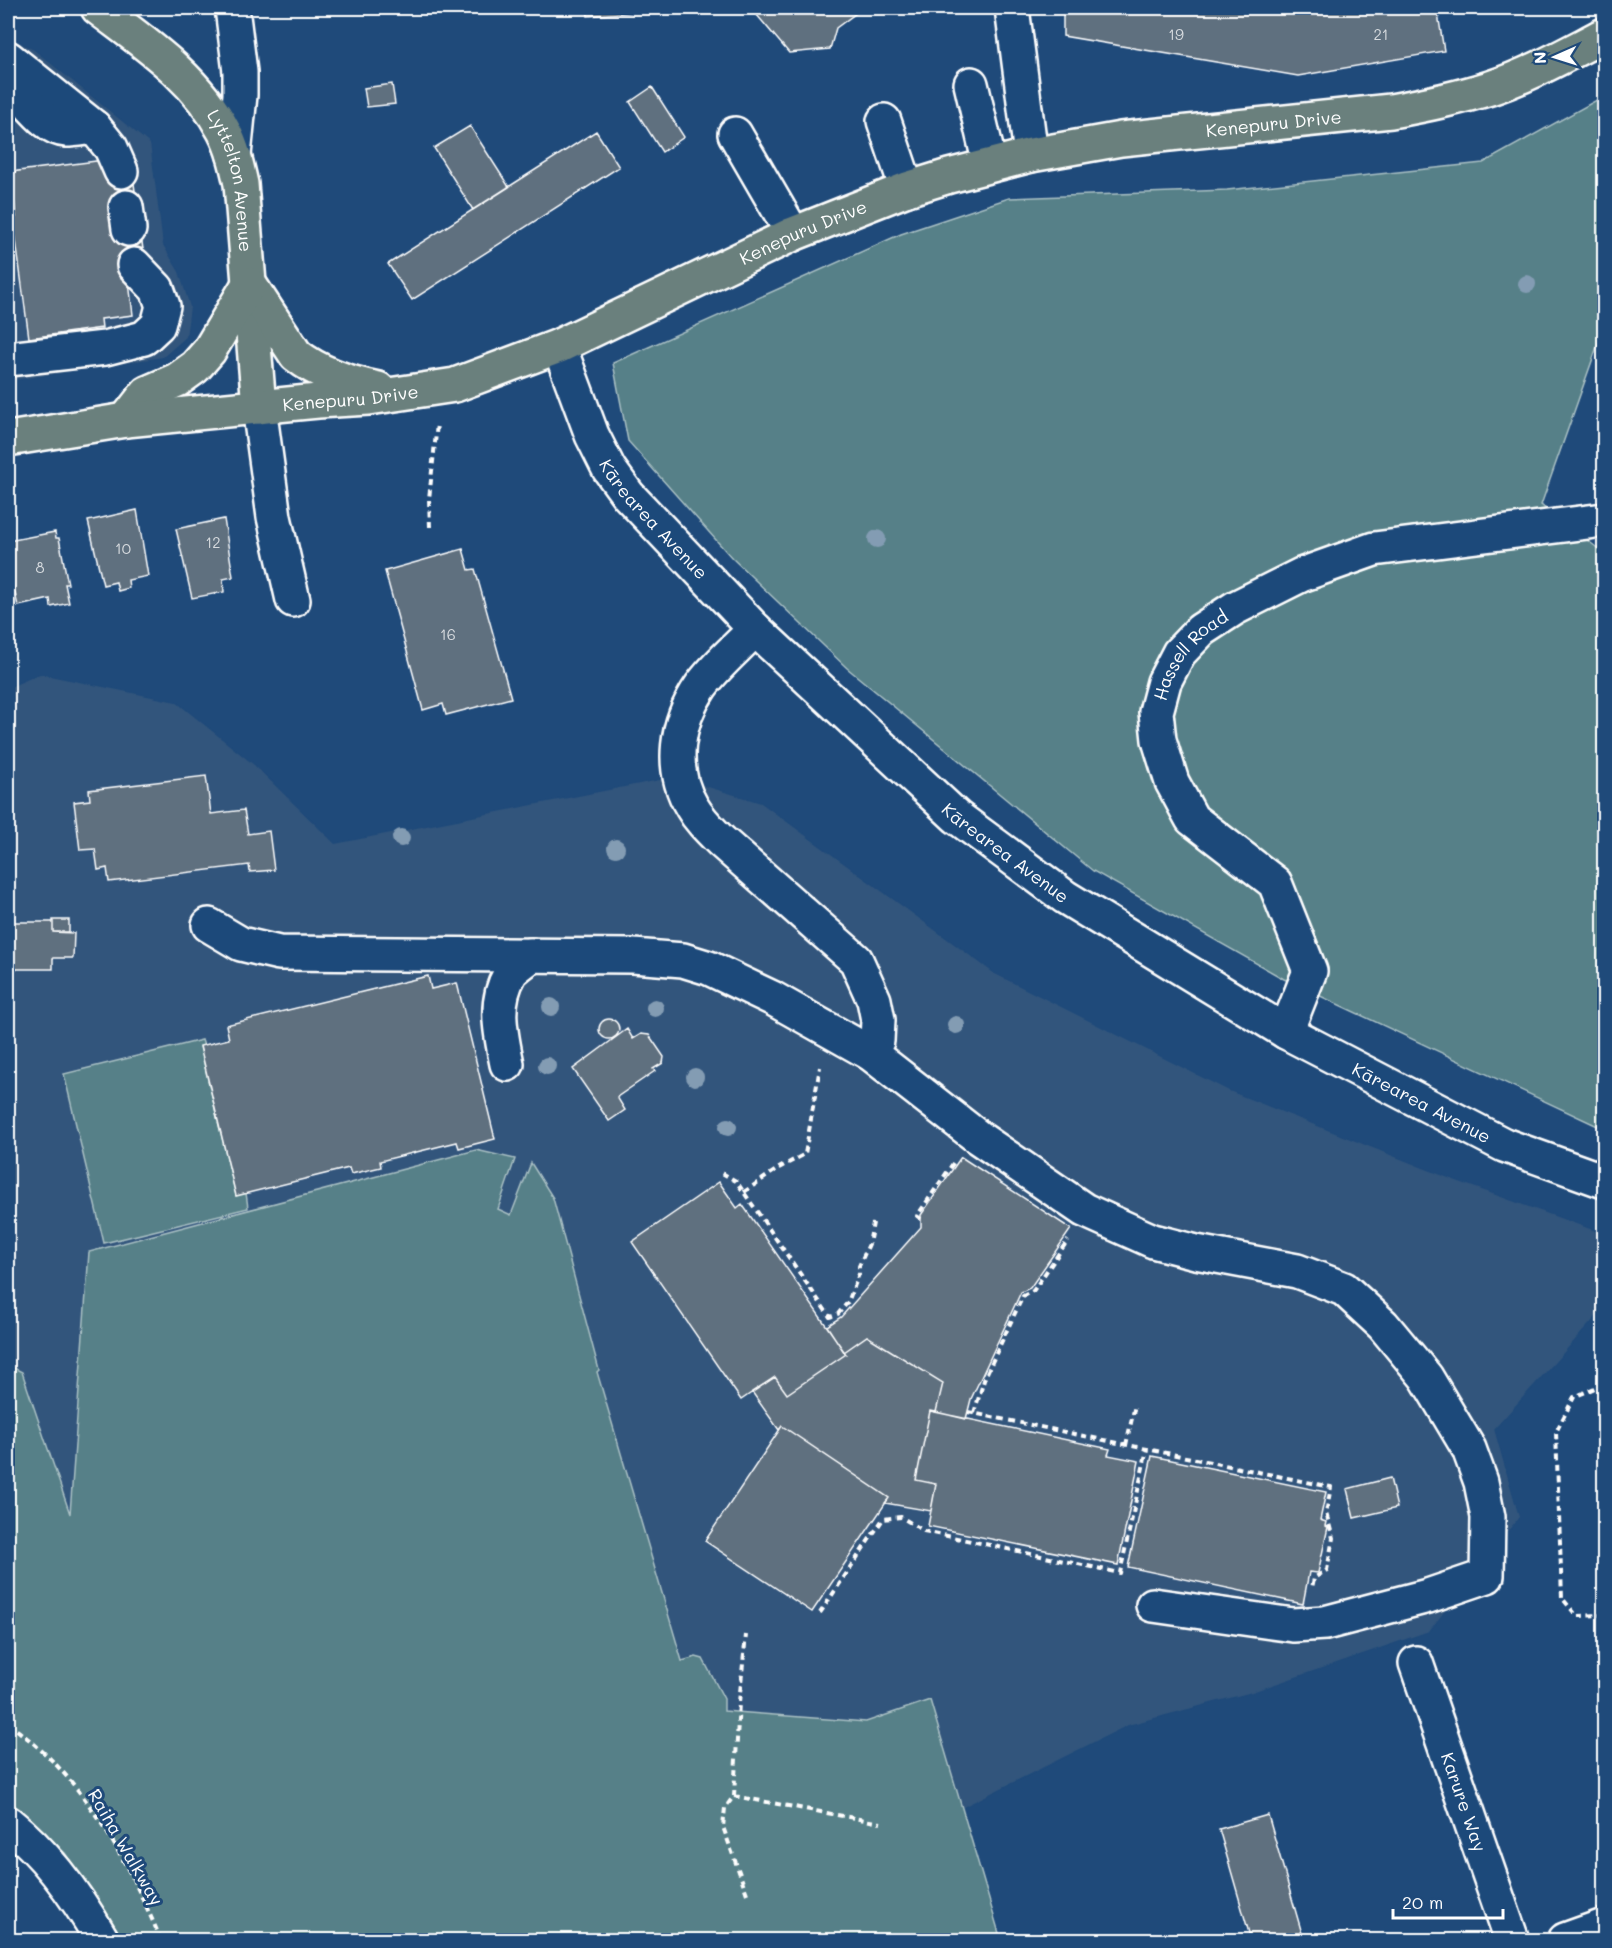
<svg xmlns="http://www.w3.org/2000/svg" width="1612" height="1948" viewBox="0 0 1612 1948" font-family="Mali,sans-serif">
<rect width="100%" height="100%" fill="#1f4a7a"/>
<filter id="ink" filterUnits="userSpaceOnUse"><feTurbulence type="fractalNoise" baseFrequency=".0167" numOctaves="2"/><feDisplacementMap in="SourceGraphic" scale="12" xChannelSelector="R" yChannelSelector="G"/><feConvolveMatrix kernelMatrix="1 2 1 2 8 2 1 2 1" color-interpolation-filters="sRGB"/></filter>
<g filter="url(#ink)">
<path fill="#32557c" d="M8,37L34,50L150,144L163,245L179,272L190,307L186,337L163,357L8,381Z
M40,674L176,702L254,765L335,844L675,777L761,803L995,974L1229,1091L1451,1179L1604,1234V1308L1494,1429L1519,1517L1429,1631L1252,1692L1128,1725L963,1807L1001,1940L70,1516L22,1372L8,1365V688Z"/>
<path fill="#568088" stroke="#aac0c4" stroke-width="1.5" d="M1604,96V327L1541,505L1604,553V1129L1284,979L1093,871L847,668L732,558L628,441L613,363L901,234L1009,198L1227,190L1483,163Z
M202,1040L204,1046L200,1047L236,1195L246,1193L248,1208L104,1243L64,1074Z
M476,1150L515,1159L498,1209L511,1215L531,1163L553,1198L599,1370L597,1372L682,1661L696,1657L703,1659L724,1699V1711L866,1722L930,1700L1001,1940H120L95,1897L65,1853L8,1799V1365L22,1372L70,1514L89,1252Z"/>
<path fill="#5e6f7f" stroke="#fff" stroke-width="1.5" d="M587,8H682L588,16Z
M751,8H863L836,28L830,49L789,53Z
M1063,8H1437L1444,51L1298,76L1063,36Z
M392,84L395,104L367,107L364,88Z
M652,87L684,137L662,152L630,102Z
M470,126L509,187L473,210L434,148Z
M596,131L619,167L412,300L388,264Z
M104,160L132,169L145,264L127,266L133,315L101,319L102,328L29,338L13,218L16,217L11,172Z
M137,510L148,576L128,580L129,588L118,591L116,582L103,585L88,521Z
M224,519L233,577L223,579L224,592L192,598L176,529Z
M55,532L56,538H59L68,584H65L69,603L51,607L50,599L18,606L8,564V541Z
M463,549L469,570L475,569L511,698L446,715L443,704L423,710L385,571Z
M206,776L211,814L244,810L248,834L269,831L274,870L250,872L249,865L109,882L107,868L98,870L95,849L80,850L74,802L90,800L89,790Z
M53,920H69V932H53Z
M8,922H53V932L74,933L73,958H53V969H8Z
M428,976L431,989L457,983L495,1139L459,1148L457,1142L380,1161L381,1167L351,1174L349,1168L236,1196L200,1046L229,1039L226,1025Z
M599 1029a10 10 0 1 1 20 0a10 10 0 1 1-20 0Z
M627,1029L633,1039L641,1034L649,1035L664,1057L663,1063L653,1069L655,1071L617,1097L625,1110L609,1121L573,1069Z
M961,1157L1071,1229L1030,1288L1021,1292L971,1399L966,1419L936,1412L943,1383L867,1336L844,1352L827,1326L841,1317L921,1227V1215Z
M719,1182L737,1208L742,1204L846,1354L787,1394L775,1377L741,1400L632,1242Z
M867,1336L943,1383L936,1412L930,1411L916,1480L936,1484L931,1511L885,1503L889,1498L782,1426L779,1430L752,1392L775,1377L787,1394L846,1354L844,1352Z
M930,1411L1110,1449L1108,1455L1139,1461L1118,1565L928,1526L936,1484L916,1480Z
M782,1426L889,1498L812,1612L705,1541Z
M1152,1456L1326,1492L1320,1520L1326,1522L1325,1526L1328,1527L1318,1573L1309,1572L1303,1604L1128,1567Z
M1390,1478L1397,1508L1354,1518L1347,1489Z
M1268,1815L1303,1937L1291,1940H1251L1219,1829Z"/>
<g fill="none" stroke-linecap="round" stroke-linejoin="round">
<defs>
<g id="minor">
<path d="M232,8L240,72V95L234,155"/>
<path d="M1012,8L1031,155"/>
<path d="M8,58L94,127L111,148L121,171"/>
<path d="M8,83C25,95 44,129 66,130C75,130 85,128 94,127"/>
<path d="M971,84L990,165"/>
<path d="M884,121L907,189"/>
<path d="M735,134L793,234"/>
<path d="M126,207L129,229"/>
<path id="s1" d="M559,346L592,435L609,469L628,495L755,629L957,817L1065,897L1286,1032L1504,1145L1604,1181"/>
<path d="M8,359L105,348L144,338L158,325L163,306L157,289L134,265"/>
<path d="M259,407L274,517L293,600"/>
<path d="M755,629C737,648 716,665 701,686C676,722 669,769 692,807C700,821 711,831 722,842L856,960L874,1000L878,1020L877,1041L870,1053L979,1138L1084,1210L1153,1241L1196,1252L1297,1271L1344,1289L1383,1325L1426,1377L1469,1449L1481,1482L1488,1517L1487,1576L1428,1596L1325,1623L1293,1625L1153,1605"/>
<path d="M209,925L241,944L279,953L633,956L683,960L709,968L772,998L870,1053"/>
<path id="s2" d="M1286,1032L1310,971L1275,883L1192,819L1172,782L1159,740L1156,712L1164,682L1179,653L1201,630L1235,608L1301,575L1374,549L1604,520"/>
<path d="M507,1064C501,1034 493,1003 510,974C514,967 525,961 531,955"/>
<path id="s3" d="M1416,1663L1512,1940"/>
<path d="M8,1823C48,1855 77,1896 102,1940"/>
<path d="M1565,1940L1604,1926"/>
</g>
<g id="major">
<path id="s4" d="M98,8C144,43 196,77 224,131C233,148 237,166 241,184L259,407"/>
<path d="M252,288L296,355C320,374 348,383 378,389"/>
<path d="M126,420L147,393L177,380L195,367L209,351L249,284"/>
<path id="s5" d="M8,439L126,420L318,401L369,398L455,385L559,346L793,234L907,189L949,176L1031,155L1121,139L1391,111C1425,105 1458,98 1490,88C1530,75 1567,54 1604,35"/>
</g>
</defs>
<use href="#minor" stroke="#fff" stroke-width="38"/>
<use href="#major" stroke="#fff" stroke-width="38"/>
<path stroke="#fff" stroke-width="4" stroke-dasharray="6 4.5" stroke-linecap="butt" d="M430,527L429,499L437,424
M722,1173L736,1181L830,1317L838,1314L848,1302L859,1274V1266L869,1244L873,1223
M744,1192L779,1168L805,1154L820,1067
M921,1219L917,1216L954,1162
M1604,1384L1574,1397L1556,1432L1562,1598L1577,1616L1604,1615
M968,1412L1331,1487L1326,1513L1333,1538L1327,1570L1314,1578L1312,1588
M974,1413L985,1377L1023,1296L1033,1291L1068,1240
M1126,1445L1135,1405
M820,1613L883,1519L901,1517L924,1531L1120,1573L1147,1449
M8,1724C82,1773 127,1860 161,1940
M734,1796L739,1702L746,1635
M747,1894L723,1827L725,1808L734,1796L881,1823"/>
<use href="#minor" stroke="#1f4a7a" stroke-width="33"/>
<use href="#major" stroke="#6a807d" stroke-width="33"/>
</g>
<g fill="#839cb3">
<circle cx="1527" cy="284" r="9"/>
<circle cx="877" cy="539" r="9"/>
<circle cx="401" cy="838" r="9"/>
<circle cx="616" cy="848" r="9"/>
<circle cx="551" cy="1007" r="9"/>
<circle cx="655" cy="1008" r="9"/>
<circle cx="956" cy="1025" r="9"/>
<circle cx="547" cy="1066" r="9"/>
<circle cx="695" cy="1077" r="9"/>
<circle cx="728" cy="1127" r="9"/>
</g>
</g>
<g text-anchor="middle" dominant-baseline="central" stroke-width="6" stroke-linejoin="round" paint-order="stroke">
<g font-size="15" fill="#d7dbdf">
<text x="1176" y="34">19</text>
<text x="1381" y="34">21</text>
<text x="213" y="542">12</text>
<text x="123" y="548">10</text>
<text x="40" y="567">8</text>
<text x="448" y="634">16</text>
</g>
<g font-size="18" fill="#fff" stroke="#1f4a7a">
<text stroke="none"><textPath href="#s5" startOffset="1317">Kenepuru Drive</textPath></text>
<text stroke="none"><textPath href="#s4" startOffset="228">Lyttelton Avenue</textPath></text>
<text stroke="none"><textPath href="#s5" startOffset="831">Kenepuru Drive</textPath></text>
<text stroke="none"><textPath href="#s5" startOffset="345">Kenepuru Drive</textPath></text>
<text stroke="none"><textPath href="#s1" startOffset="200">Kārearea Avenue</textPath></text>
<text stroke="none"><textPath href="#s2" startOffset="448">Hassell Road</textPath></text>
<text stroke="none"><textPath href="#s1" startOffset="686">Kārearea Avenue</textPath></text>
<text stroke="none"><textPath href="#s1" startOffset="1172">Kārearea Avenue</textPath></text>
<text stroke="none"><textPath href="#s3" startOffset="147">Karure Way</textPath></text>
<text transform="translate(126 1847) rotate(60)">Raiha Walkway</text>
</g>
</g>
<rect width="1612" height="1948" fill="none" stroke="#1f4a7a" stroke-width="30"/>
<rect x="15" y="15" width="1582" height="1918" fill="none" stroke="#fff" stroke-width="2" filter="url(#ink)"/>
<g transform="translate(1555 57) rotate(267)" stroke="#1f4a7a" stroke-width="4.5" paint-order="stroke">
<path d="M0-4.5L10 22L0 15L-10 22Z" fill="#ffffff"/>
<text y="-9" font-size="16" font-weight="bold" text-anchor="middle" fill="#ffffff">N</text>
</g>
<path d="M1393 1909v9h110v-9" fill="none" stroke="#ffffff" stroke-width="3"/>
<text x="1402" y="1909" font-size="18" fill="#ffffff" stroke="#1f4a7a" stroke-width="4.5" paint-order="stroke">20 m</text>
</svg>
